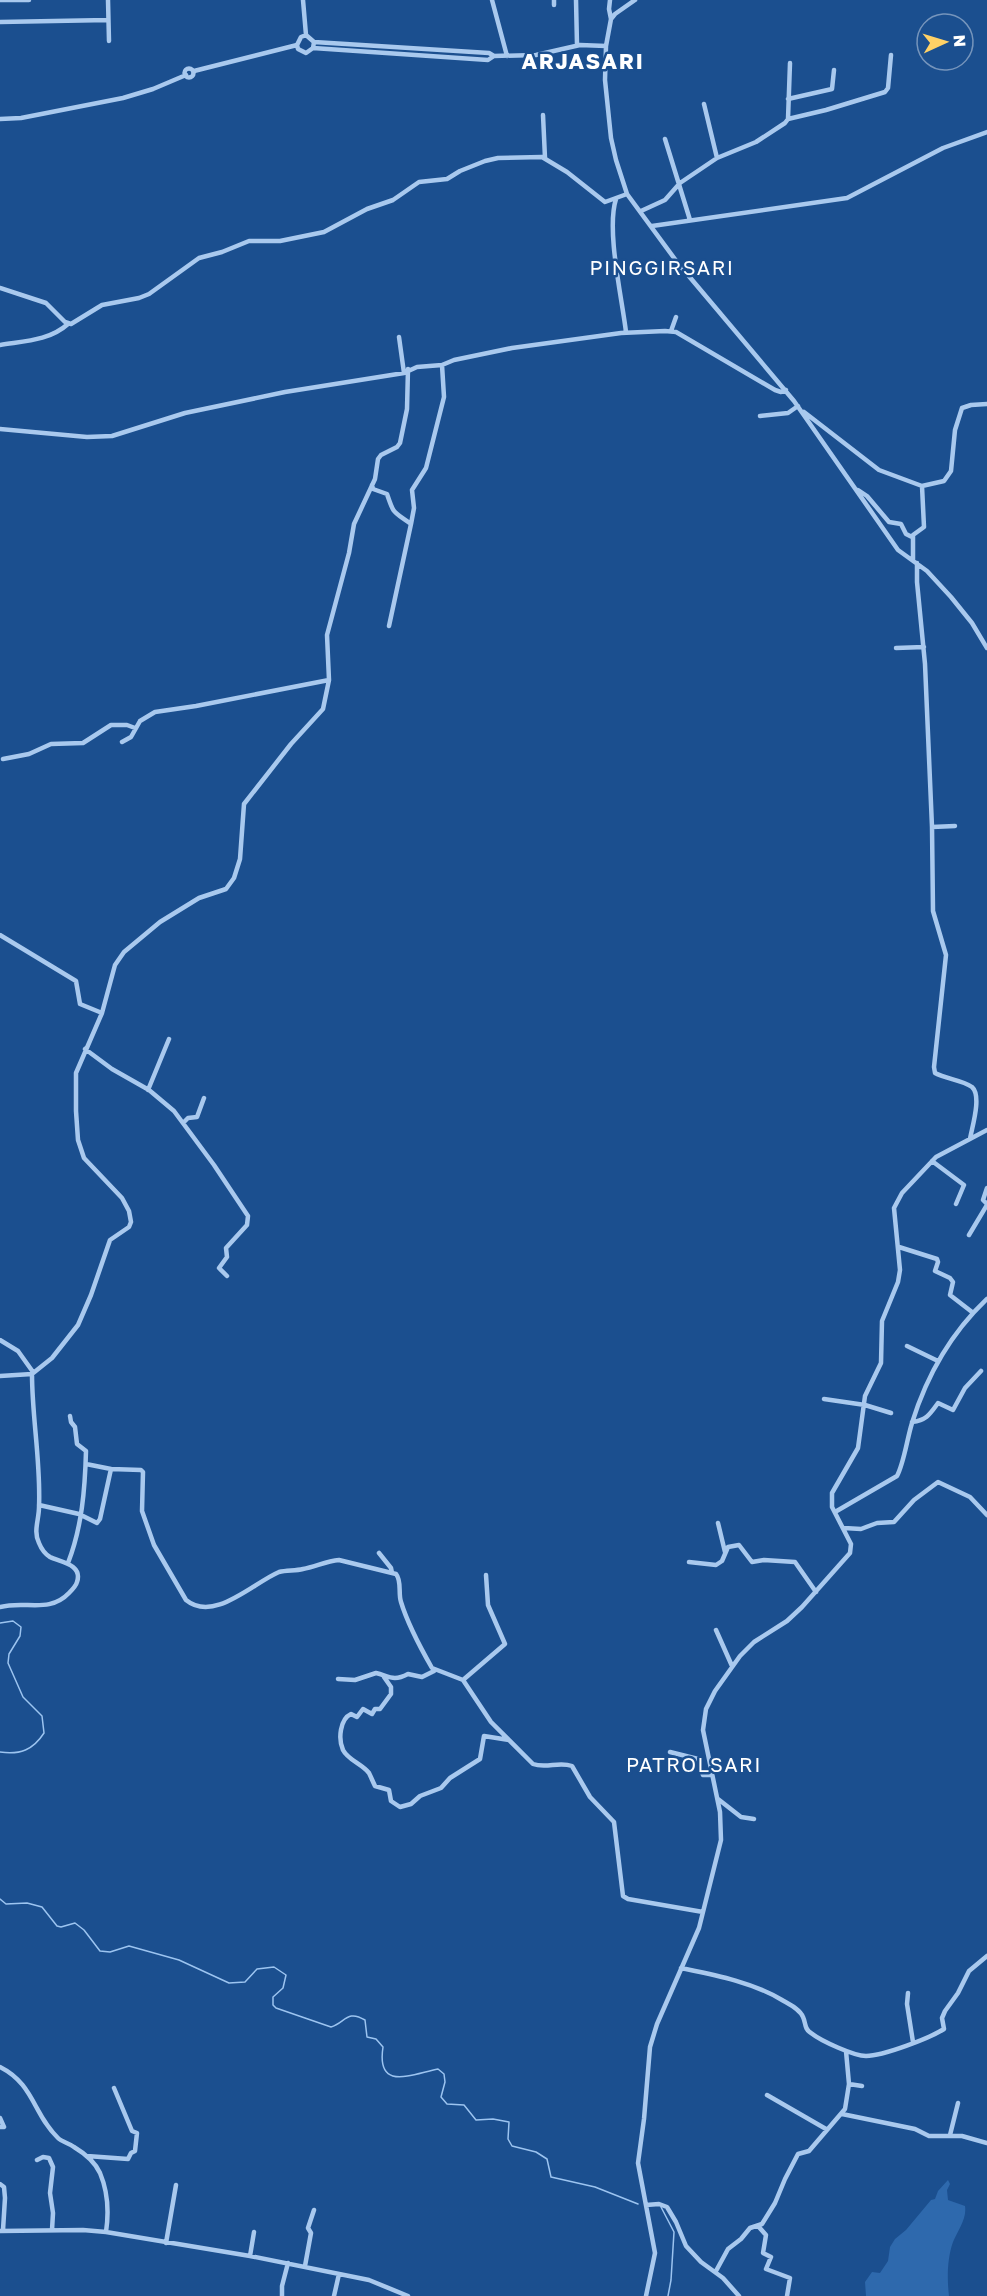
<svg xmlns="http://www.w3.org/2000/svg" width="987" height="2296" viewBox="0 0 987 2296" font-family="'Golos Text',sans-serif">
<rect width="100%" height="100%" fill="#1b4f8f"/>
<path fill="#2e69ad" d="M948,2180L950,2184L947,2190L948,2200L965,2206C967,2219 958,2230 953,2242C947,2259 947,2279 949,2296H866L865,2282L872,2272L880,2273L888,2261L890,2247L895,2239L906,2230L931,2200L935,2199L938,2191Z"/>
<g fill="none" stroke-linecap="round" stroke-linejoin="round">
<path stroke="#9cc4f0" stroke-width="1.5" d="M0,1623L13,1621L21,1627L20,1636L9,1654L8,1663L23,1697L42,1716L44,1733C33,1750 20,1755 0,1752
M0,1899L6,1904L27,1903L42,1907L57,1926L61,1927L75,1923L84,1930L100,1951L110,1952L129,1946L179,1960L229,1983L245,1982L257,1969L274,1967L286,1975L283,1988L273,1997V2005L276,2008L331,2027C345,2023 347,2009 365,2020L367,2037L376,2039L383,2047C376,2092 412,2074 438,2069L444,2074L445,2082L441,2097L447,2104L464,2105L476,2120L493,2119L509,2122L508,2139L512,2146L536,2152L547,2159L551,2177L595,2187L638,2204
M661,2207L674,2232L671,2280L668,2296"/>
<path stroke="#a9c9ee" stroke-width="4.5" d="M0,0H29
M108,0L109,41
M303,0L306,35
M492,0L507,56
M576,0L577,45
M610,0L609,9L611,19
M635,0L615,14L611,19L606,46L605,80L611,138L616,160L627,194L677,262L794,401L898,550L927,571L951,597L972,623L987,648
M554,5V0
M0,22L108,20
M314,42L313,48L306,53L298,49L297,45L301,37L306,35L314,42L489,53L494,56
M313,48L488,60L494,56L536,55L580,45L606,46
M184.5 73a4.5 4.5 0 1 1 9 0a4.5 4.5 0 1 1-9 0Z
M194,71L297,45
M788,99L832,89L834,70
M704,104L717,158
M543,115L545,158
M0,119L21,118L123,98L153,89L186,75
M788,119L826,110L885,92L888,88L891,55
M665,139L690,220
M616,199C606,230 622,298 626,332
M641,211L665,200L680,183L717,158L756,142L785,123L788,119L790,63
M652,226L847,198L943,148L987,132
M0,288L46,303L65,322L71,324L102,305L139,298L149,294L199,258L222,252L249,241H280L324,232L367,209L393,200L419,182L447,179L460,171L485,161L498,158L542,157L567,172L605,202L627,194
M671,331L676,317
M399,337L404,373
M0,345C24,341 49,341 68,324
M804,412L879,470L922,486L944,481L951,471L955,430L962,408L971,405L987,404
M760,416L788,413L798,406
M0,429L87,437L112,436L185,413L285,392L404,373L417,367L442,365L454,360L512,348L621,333L665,331L676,332L775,390L781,392L786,390
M372,485L373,489L387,494C394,515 393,511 411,524L389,626
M858,490L867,496L889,522L901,524L906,534L912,537
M411,524L414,508L412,490L426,468L444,397L442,365
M913,560V535L924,527L922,486
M917,563V582L925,664L932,827L933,911L946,955L934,1067L935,1073C946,1079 962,1080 972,1087C982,1096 972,1127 970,1139
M896,648L924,647
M122,742L131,737L140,721L155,712L196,706L329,680
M3,759L29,754L51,744L83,743L111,725H127L135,728
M932,827L955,826
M0,935L76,981L80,1004L102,1013L76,1073V1111L78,1140L84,1158L122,1198L129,1211L131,1222L129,1227L110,1240L91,1295L78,1325L52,1358L32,1374C32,1418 41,1463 39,1507C39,1520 33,1531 39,1543C41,1548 45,1554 50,1557C60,1562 83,1564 77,1582C76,1586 72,1590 69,1593C49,1614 25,1600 0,1607
M102,1013L115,965L124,952L160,922L199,898L226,889L234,878L240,859L244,804L291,744L323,709L329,680L327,635L349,553L354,524L375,479L378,459L381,455L397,447L400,443L407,409L408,369
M85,1049L112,1069L149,1090L174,1111L214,1165L248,1216L247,1225L226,1248L227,1257L219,1268L227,1276
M148,1090L169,1039
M183,1123L188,1118L197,1117L204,1098
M932,1161L964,1185L956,1204
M987,1188L983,1200L987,1204
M969,1235L987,1205
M899,1247L937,1259L938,1262L935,1271L950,1278L953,1282L950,1295L972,1312
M0,1340L18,1351L33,1372
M907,1346L938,1361
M0,1376L32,1374
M824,1399L865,1405L891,1413
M912,1422C927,1420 930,1414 938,1403L953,1410L965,1388L981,1371
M86,1464L111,1469
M39,1505L79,1514L97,1523L100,1519L111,1469L141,1470L143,1472L142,1511L154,1545L186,1600C214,1623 253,1583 279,1572C287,1570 295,1571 303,1569C315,1567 326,1561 339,1560L396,1574C402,1581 398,1593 401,1602C408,1625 420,1647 432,1668L463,1680L491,1722L533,1764C546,1769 559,1761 572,1766L590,1797L614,1822L623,1896L628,1899L703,1912
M835,1512L897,1476C904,1463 907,1439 912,1423C927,1375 951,1333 987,1299
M718,1523L725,1552
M844,1528L861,1529L877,1523L894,1522L914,1500L938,1482L970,1497L987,1515
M379,1553L391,1568L392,1573
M689,1562L716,1565L722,1561L728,1547L739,1545L752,1562L764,1560L795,1562L816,1592
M68,1563C82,1527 85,1489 86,1451L77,1444L75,1427L71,1422L70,1416
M716,1630L732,1666
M384,1677L391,1687V1694L380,1709H375L372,1714L363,1709L357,1717L351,1714C340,1719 338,1739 343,1750C348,1760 362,1764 369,1773C371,1777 373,1782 375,1786L389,1790L391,1801L400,1807L411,1804L420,1796L441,1788L450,1778L480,1759L484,1736L509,1740
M338,1679L355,1680L376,1673C389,1676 393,1682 408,1674L422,1677L434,1671
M463,1680L505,1644L488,1605L486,1575
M670,1752L698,1759L703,1775H712
M718,1799L741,1817L754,1819
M681,1968C715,1975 752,1982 782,2000C789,2004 800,2009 803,2017C806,2023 804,2029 811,2033C821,2041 854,2056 866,2056C883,2056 930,2038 944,2029L942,2018L945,2011L958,1993L969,1971L987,1956
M908,1993L907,2004L913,2042
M0,2067C34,2084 33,2114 58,2138C62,2142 69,2143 74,2147C84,2153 95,2162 100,2173C108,2192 109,2212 106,2232
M849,2084L862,2086
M767,2095L826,2129
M842,2114L915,2129L929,2136H962L987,2143
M0,2118L4,2127H0
M950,2135L958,2103
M87,2156L128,2159L131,2153L135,2151L137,2133L132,2131L114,2088
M37,2160L43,2157L49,2158L53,2167L50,2193L53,2213L52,2230
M0,2184L4,2187L5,2198L3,2230
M646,2205L659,2204L667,2207L676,2222L686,2246L701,2262L723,2278L739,2296
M758,2226L766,2235L763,2253L771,2257L766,2269L790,2278L787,2296
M0,2231L83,2230L106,2232L250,2256L369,2280L408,2296
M166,2243L176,2185
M250,2256L254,2232
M305,2266L311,2233L308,2228L314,2210
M716,2271L728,2249L741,2239L750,2228L762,2224L775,2203L785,2179L798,2154L809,2151L845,2109L849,2084L846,2051
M282,2296V2286L288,2263
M334,2296L339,2274
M646,2296L655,2253L638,2163L644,2119L650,2047L657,2024L699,1928L721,1840L720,1812L703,1730L706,1709L715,1691L740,1656L754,1642L787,1621L802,1607L850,1553L851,1544L832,1507V1493L858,1448L865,1396L881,1363L882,1321L898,1282L900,1270L894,1208L902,1193L936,1157L987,1130"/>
</g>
<g text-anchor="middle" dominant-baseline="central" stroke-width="5" stroke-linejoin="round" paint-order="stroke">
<g font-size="20" letter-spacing="1.5" fill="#fff" stroke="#1b4f8f">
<text x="662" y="267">PINGGIRSARI</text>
<text x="694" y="1764">PATROLSARI</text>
</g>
<g font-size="22" font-weight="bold" letter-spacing="1.5" fill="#fff" stroke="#1b4f8f">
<text x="583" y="60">ARJASARI</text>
</g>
</g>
<g transform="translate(945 42) rotate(86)"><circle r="28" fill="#1b4f8f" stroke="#7695bc" stroke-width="1.5"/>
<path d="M0-4.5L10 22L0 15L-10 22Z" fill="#ffd166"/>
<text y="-9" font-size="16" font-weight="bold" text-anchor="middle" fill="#ffffff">N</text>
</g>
</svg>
